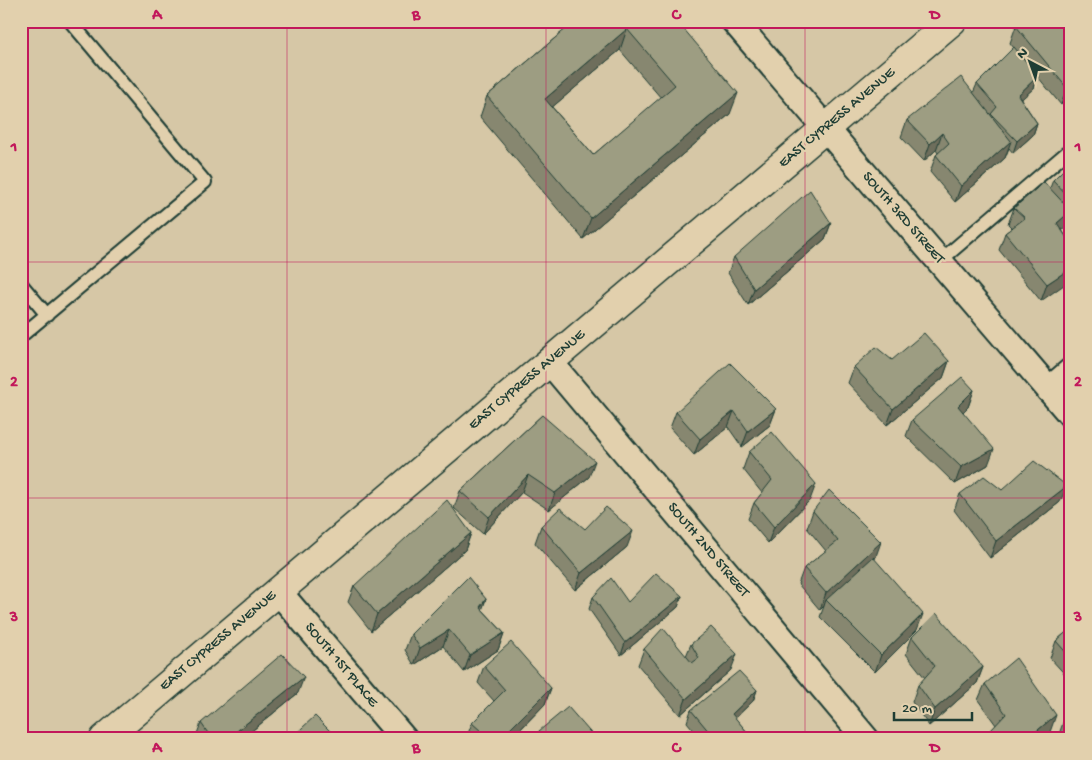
<svg xmlns="http://www.w3.org/2000/svg" width="1092" height="760" viewBox="0 0 1092 760" font-family="'Gochi Hand',sans-serif">
<rect width="100%" height="100%" fill="#d6c7a6"/>
<filter id="ink" filterUnits="userSpaceOnUse"><feTurbulence type="fractalNoise" baseFrequency=".02" numOctaves="2"/><feDisplacementMap in="SourceGraphic" scale="10" xChannelSelector="R" yChannelSelector="G"/><feConvolveMatrix kernelMatrix="1 2 1 2 8 2 1 2 1" color-interpolation-filters="sRGB"/></filter>
<g filter="url(#ink)">
<g fill="none" stroke-linecap="round" stroke-linejoin="round">
<defs>
<path id="service" d="M940,261L1071,149
M21,284L47,315
M21,336L205,182L70,21"/>
<path id="minor" d="M734,21L1071,415
M549,361L866,739
M1049,390L1071,371
M278,591L404,739"/>
<path id="tertiary" d="M104,739L952,21"/>
</defs>
<use href="#service" stroke="#1f3d34" stroke-width="16"/>
<use href="#minor" stroke="#1f3d34" stroke-width="29"/>
<use href="#tertiary" stroke="#1f3d34" stroke-width="31"/>
<use href="#service" stroke="#e2d0ad" stroke-width="12"/>
<use href="#minor" stroke="#e2d0ad" stroke-width="25"/>
<use href="#tertiary" stroke="#e2d0ad" stroke-width="28"/>
</g>
<path fill="#878770" stroke="#1f3d34" fill-rule="evenodd" d="M575,21H677L730,114L583,239L480,117L487,96ZM620,50L661,98L593,155L552,107Z
M1071,21V96L1061,105L1038,77L1034,88L1021,99L1037,123L1033,135L1013,153L1009,148L1005,158L955,202L930,172L936,155L938,153L936,150L924,161L901,137L907,120L973,93L977,84L1014,48L1010,43L1016,26Z
M1071,162V222L1068,219L1065,228L1062,230L1071,244L1041,301L999,250L1005,233L1012,228L1008,224L1014,208L1050,188L1053,180Z
M831,223L825,239L748,305L728,273L734,257Z
M892,360L949,361L943,378L887,425L848,383L854,367Z
M974,390L968,407L962,412L988,465L955,484L906,436L912,420Z
M776,409L770,425L742,447L728,427L694,455L670,428L676,412Z
M542,415L589,477L549,510L522,492L483,534L454,508L460,491Z
M749,452L810,500L768,543L748,519L754,503L762,493L743,469Z
M1002,490L1060,502L990,558L954,510L960,494Z
M813,511L875,559H874L917,630L875,672L820,617L824,606L820,610L798,584L804,568L826,551L807,528Z
M541,526L585,529L627,547L575,590L535,543Z
M471,533L465,550L371,631L348,602L354,586Z
M682,596L678,607L621,655L589,609L593,597L628,602Z
M486,599L482,609L504,633L498,650L464,672L443,646L414,665L405,650L411,634Z
M1071,628V681L1050,658L1056,641Z
M912,637L983,667L977,683L929,726L912,702L918,685L925,678L906,654Z
M691,644L731,670L680,715L638,665L644,649L686,656Z
M484,666L551,688L545,704L511,739H466L472,723L494,701L478,683Z
M985,684L1050,732L1042,739H987L990,731L996,725L978,700Z
M757,690L753,701L735,718L753,739H701L687,722L691,710Z
M298,693L242,739H195L201,723Z
M1071,715V739H1059L1058,737L1064,720Z
M539,731L596,739H536Z"/>
<path fill="#6e6e5b" stroke="#1f3d34" d="M627,29L620,50L537,120L545,99Z
M1071,36V48L1068,39Z
M1038,76L1034,88L1014,106L1018,95Z
M1071,85V96L1061,105L1067,88Z
M738,93L730,114L583,239L591,218Z
M1037,123L1033,135L1013,153L1017,141Z
M942,133L936,150L924,161L930,144Z
M1011,141L1005,158L955,202L961,186Z
M1071,211L1065,228L1051,239L1057,223Z
M831,223L825,239L748,305L754,289Z
M1071,268V280L1041,301L1047,284Z
M949,361L943,378L887,425L893,409Z
M974,390L968,407L952,423L958,406Z
M776,409L770,425L742,447L748,431Z
M734,411L728,427L694,455L700,439Z
M994,449L988,465L955,484L961,467Z
M595,461L589,477L549,510L555,493Z
M528,475L522,492L483,534L489,517Z
M816,484L810,500L768,543L774,527Z
M1067,486L1060,502L990,558L996,541Z
M633,531L627,547L575,590L581,573Z
M471,533L465,550L371,631L377,614Z
M881,542L875,559L828,602L826,600L824,606L820,610L826,593Z
M682,596L678,607L621,655L625,643Z
M486,599L480,616V607Z
M923,614L917,630L875,672L881,655Z
M449,630L443,646L414,665L420,648Z
M504,633L498,650L464,672L470,655Z
M737,654L731,670L680,715L686,699Z
M983,667L977,683L929,726L935,709Z
M304,677L298,693L242,739H227Z
M551,688L545,704L511,739H500Z
M757,690L753,701L727,726L732,714Z
M1056,715L1050,732L1042,739H1027Z"/>
<path fill="#9d9d82" stroke="#1f3d34" fill-rule="evenodd" d="M575,21H677L738,93L591,218L487,96ZM627,29L675,85L593,155L545,99Z
M1022,21H1071V36L1068,39L1071,44V85L1067,88L1016,26Z
M1014,47L1038,76L1018,95L1037,123L1017,141L991,114L997,107L977,84Z
M961,77L1011,141L961,186L936,155L949,143L942,133L930,144L907,120Z
M1071,162V199L1053,180Z
M1044,182L1071,211L1057,223L1071,244V268L1047,284L1005,233L1025,218L1014,208Z
M810,190L831,223L754,289L734,257Z
M924,333L949,361L893,409L854,367L876,347L892,360Z
M730,363L776,409L748,431L734,411L700,439L676,412Z
M962,377L974,390L958,406L994,449L961,467L912,420Z
M542,415L595,461L555,493L528,475L489,517L460,491Z
M772,432L816,484L774,527L754,503L772,480L749,452Z
M1034,461L1067,486L996,541L960,494L984,476L1002,490Z
M829,490L881,542L826,593L804,568L838,541L813,511Z
M447,500L471,533L377,614L354,586Z
M606,507L633,531L581,573L541,526L560,508L585,529Z
M873,557L923,614L881,655L826,600Z
M656,573L682,596L625,643L593,597L611,578L628,602Z
M468,577L486,599L480,607L504,633L470,655L449,630L420,648L411,634Z
M936,613L983,667L935,709L918,685L935,666L912,637Z
M711,627L737,654L686,699L644,649L663,628L692,663L699,658L691,644Z
M1071,628V658L1056,641Z
M511,642L551,688L500,739H490L472,723L505,690L484,666Z
M282,654L304,677L227,739H212L201,723Z
M1016,658L1056,715L1027,739H996L990,731L1006,714L985,684Z
M739,671L757,690L732,714L753,739H715L691,710Z
M568,707L596,739H545L539,731Z
M1071,715V730L1064,720Z
M315,716L333,734L328,739H290Z"/>
</g>
<path fill="none" stroke="#c2185b" stroke-width="1" stroke-opacity="0.55" d="M287,21V739M546,21V739M805,21V739M21,262H1071M21,498H1071"/>
<g text-anchor="middle" dominant-baseline="central" stroke-width="4.5" stroke-linejoin="round" paint-order="stroke">
<g font-size="15" fill="#1f3d34" stroke="#e2d0ad">
<text transform="translate(837 118) rotate(-40)">EAST CYPRESS AVENUE</text>
<text transform="translate(903 218) rotate(49)">SOUTH 3RD STREET</text>
<text transform="translate(527 380) rotate(-40)">EAST CYPRESS AVENUE</text>
<text transform="translate(708 550) rotate(50)">SOUTH 2ND STREET</text>
<text transform="translate(218 641) rotate(-40)">EAST CYPRESS AVENUE</text>
<text transform="translate(341 665) rotate(50)">SOUTH 1ST PLACE</text>
</g>
</g>
<rect width="1092" height="760" fill="none" stroke="#e2d0ad" stroke-width="55"/>
<g transform="translate(1030 62) rotate(319)" stroke="#e2d0ad" stroke-width="4" paint-order="stroke">
<path d="M0-4L9 19L0 12L-9 19Z" fill="#1f3d34"/>
<text y="-8" font-size="14" font-weight="bold" text-anchor="middle" fill="#1f3d34">N</text>
</g>
<path d="M894 712v8h78v-8" fill="none" stroke="#1f3d34" stroke-width="2.5"/>
<text x="902" y="712" font-size="15" fill="#1f3d34" stroke="#e2d0ad" stroke-width="4" paint-order="stroke">20 m</text>
<rect x="28" y="28" width="1036" height="704" fill="none" stroke="#c2185b" stroke-width="2"/>
<g font-size="16" text-anchor="middle" font-weight="bold" fill="#c2185b">
<text x="157" y="19">A</text>
<text x="416" y="19">B</text>
<text x="676" y="19">C</text>
<text x="935" y="19">D</text>
<text x="14" y="151">1</text>
<text x="1078" y="151">1</text>
<text x="14" y="386">2</text>
<text x="1078" y="386">2</text>
<text x="14" y="621">3</text>
<text x="1078" y="621">3</text>
<text x="157" y="752">A</text>
<text x="416" y="752">B</text>
<text x="676" y="752">C</text>
<text x="935" y="752">D</text>
</g>
</svg>
